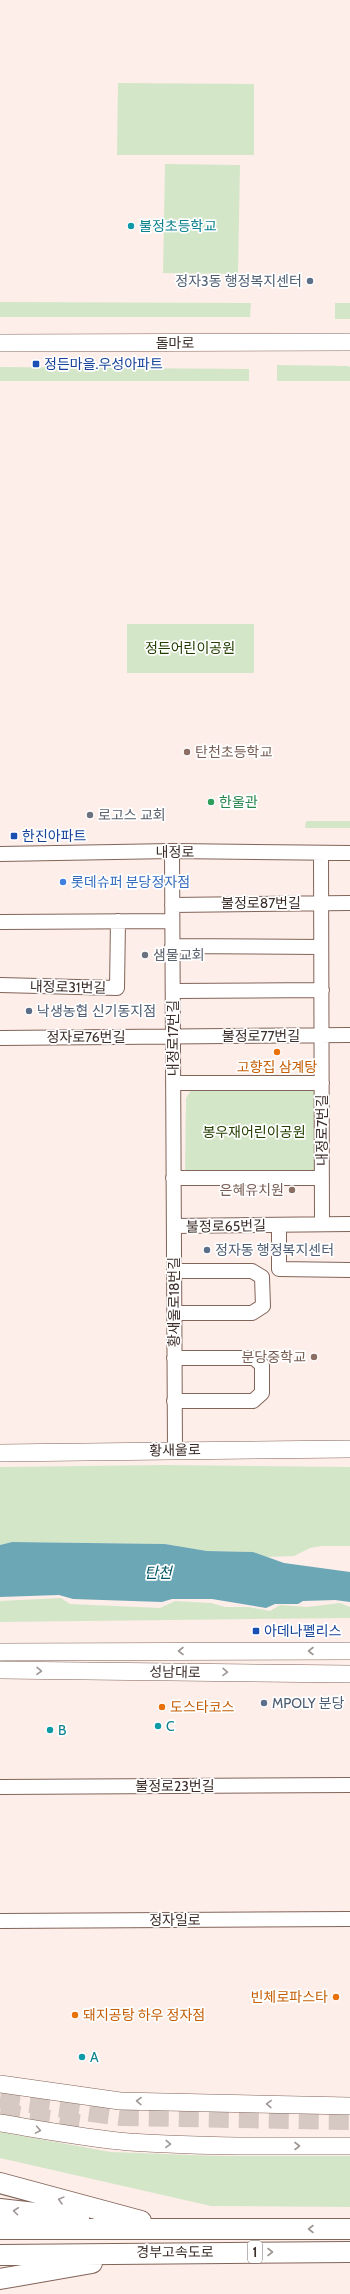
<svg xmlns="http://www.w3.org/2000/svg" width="350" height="2294" viewBox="0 0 350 2294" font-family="Cabin,'Noto Sans KR',sans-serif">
<rect width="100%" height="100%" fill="#fdeee9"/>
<path fill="#d4e6c8" d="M118,83L254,84V155H117Z
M165,164L240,165L238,274L163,273Z
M0,302L251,303L250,317H0Z
M335,303H350V319H335Z
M277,365L348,366L350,367V381H277Z
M0,367L249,369V381H0Z
M127,624H254V673H127Z
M306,821H350V828H305Z
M191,1090L322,1091L318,1169L311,1173L189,1174L185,1169L186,1098Z
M165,1465L350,1467V1546H322L310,1548L294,1556L267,1557L253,1552L207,1551L165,1544L12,1542L0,1545V1467Z
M61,1598L70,1604L160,1608L175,1601L211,1603L225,1607H248L270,1611L280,1605L307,1607L340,1603L350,1607V1618L0,1622V1601Z
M0,2132L111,2152L218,2156H350V2207L211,2206L0,2158Z"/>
<path fill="#6ca7b6" d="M12,1542L165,1544L207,1551L253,1552L284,1563L350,1572V1602L335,1600L303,1601L298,1604H275L266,1608L212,1599H172L162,1602L73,1599L59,1595L0,1597V1545Z"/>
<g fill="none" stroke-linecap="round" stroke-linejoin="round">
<path stroke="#d6c8c3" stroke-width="20" stroke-dasharray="20 10" stroke-linecap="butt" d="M0,2099L121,2116L350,2120
M0,2113L85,2125"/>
<defs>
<path id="minor" d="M172,851L175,1450
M0,854L172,851L350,853
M321,854L322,1224
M172,905L350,903
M0,922L172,921
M172,946L321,947
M0,985L117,988L118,921
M173,991L322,990
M0,1038L350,1035
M173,1083H322
M173,1178H322
M279,1225V1269L350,1270
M174,1226L350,1224
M174,1271H252L262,1277L263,1306L252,1313H174
M174,1358H254L262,1365V1393L253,1401H174
M0,1787L350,1785
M0,1921L350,1919"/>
<path id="major" d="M0,343L350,342
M0,1453L350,1449
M0,1652L350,1651
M0,1670L350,1674
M0,2084L120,2101L350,2106
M0,2123C43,2130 86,2138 129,2142C202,2147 276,2146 350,2146"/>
<path id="highway" d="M0,2183L141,2221
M0,2209L79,2218
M0,2229H350
M0,2255L350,2252
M0,2279L92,2263"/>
</defs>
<use href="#minor" stroke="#826459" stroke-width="16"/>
<use href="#major" stroke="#826459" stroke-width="18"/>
<use href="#highway" stroke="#826459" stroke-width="22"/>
<use href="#minor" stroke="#fff" stroke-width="14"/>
<use href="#major" stroke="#fff" stroke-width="17"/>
<use href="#highway" stroke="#fff" stroke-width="20"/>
</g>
<defs><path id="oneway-chevron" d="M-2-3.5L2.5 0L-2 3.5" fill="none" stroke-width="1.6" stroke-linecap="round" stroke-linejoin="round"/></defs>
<g stroke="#9e9694">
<use href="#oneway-chevron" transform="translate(181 1651) rotate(180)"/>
<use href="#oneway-chevron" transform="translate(311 1651) rotate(180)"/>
<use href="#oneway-chevron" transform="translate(39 1671) rotate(1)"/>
<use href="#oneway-chevron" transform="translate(225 1672) rotate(1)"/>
<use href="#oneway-chevron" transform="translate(139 2101) rotate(-179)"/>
<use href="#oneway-chevron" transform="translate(269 2104) rotate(-178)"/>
<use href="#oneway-chevron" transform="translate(38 2130) rotate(10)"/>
<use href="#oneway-chevron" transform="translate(168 2144) rotate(3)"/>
<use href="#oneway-chevron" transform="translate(297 2146)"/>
<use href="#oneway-chevron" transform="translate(61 2200) rotate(-165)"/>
<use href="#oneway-chevron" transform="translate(16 2211) rotate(-173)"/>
<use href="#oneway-chevron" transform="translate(311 2229) rotate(-180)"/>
<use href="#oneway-chevron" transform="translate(270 2252)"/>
</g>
<g fill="#0f9aa8" stroke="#fff" stroke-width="1.5">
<circle cx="131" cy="226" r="4"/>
<circle cx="158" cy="1726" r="4"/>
<circle cx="50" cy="1730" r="4"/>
<circle cx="82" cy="2057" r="4"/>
</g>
<g fill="#5c6f8a" stroke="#fff" stroke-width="1.5">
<circle cx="310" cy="281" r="4"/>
<circle cx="29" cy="1011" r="4"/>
<circle cx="207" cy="1250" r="4"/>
<circle cx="264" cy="1703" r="4"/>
</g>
<g fill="#1a4fb4" stroke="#fff" stroke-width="1.5">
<rect x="32" y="360" width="8" height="8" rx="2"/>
<rect x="10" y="832" width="8" height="8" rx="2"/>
<rect x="252" y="1627" width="8" height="8" rx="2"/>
</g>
<g fill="#8d6e63" stroke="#fff" stroke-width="1.5">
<circle cx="187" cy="752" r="4"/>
<circle cx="292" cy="1190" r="4"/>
<circle cx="314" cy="1357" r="4"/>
</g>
<circle fill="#2e9e5b" stroke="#fff" stroke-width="1.5" cx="211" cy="802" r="4"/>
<g fill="#6b7280" stroke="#fff" stroke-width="1.5">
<circle cx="90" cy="815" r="4"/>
<circle cx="145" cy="955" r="4"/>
</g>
<circle fill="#3f7fe0" stroke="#fff" stroke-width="1.5" cx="63" cy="882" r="4"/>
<g fill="#e8710a" stroke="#fff" stroke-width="1.5">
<circle cx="277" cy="1052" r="4"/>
<circle cx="162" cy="1707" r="4"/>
<circle cx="336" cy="1997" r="4"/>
<circle cx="75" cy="2015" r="4"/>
</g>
<g text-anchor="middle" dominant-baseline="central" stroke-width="3.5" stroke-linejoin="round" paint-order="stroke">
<rect fill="#fff" stroke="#766d6a" stroke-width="1" x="248" y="2241" width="14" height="22" rx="3"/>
<g font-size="13" font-weight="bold" fill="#3c2e2a">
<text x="255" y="2252">1</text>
</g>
<g font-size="14" fill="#0d838f" stroke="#fff" text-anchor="start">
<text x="139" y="226">불정초등학교</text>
<text x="166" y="1726">C</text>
<text x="58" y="1730">B</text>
<text x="90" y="2057">A</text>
</g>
<g font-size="14" fill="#4e5e75" stroke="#fff" text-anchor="start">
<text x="302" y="281" text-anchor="end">정자3동 행정복지센터</text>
<text x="37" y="1011">낙생농협 신기동지점</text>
<text x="215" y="1250">정자동 행정복지센터</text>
<text x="272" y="1703">MPOLY 분당</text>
</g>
<g font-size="14" fill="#3c2e2a" stroke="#fff">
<text x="175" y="343">돌마로</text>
<text x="175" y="852">내정로</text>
<text x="261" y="903">불정로87번길</text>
<text transform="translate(68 987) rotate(1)">내정로31번길</text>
<text x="261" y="1036">불정로77번길</text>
<text x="86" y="1037">정자로76번길</text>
<text transform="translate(173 1038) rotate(-90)">내정로17번길</text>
<text transform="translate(322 1130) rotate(-90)">내정로7번길</text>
<text transform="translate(226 1226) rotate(-1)">불정로65번길</text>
<text transform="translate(174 1302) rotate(-90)">황새울로18번길</text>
<text transform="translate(175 1450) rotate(-1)">황새울로</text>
<text transform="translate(175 1672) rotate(1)">성남대로</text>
<text x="175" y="1786">불정로23번길</text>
<text x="175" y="1920">정자일로</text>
<text x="175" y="2252">경부고속도로</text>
</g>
<g font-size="14" fill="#164399" stroke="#fff" text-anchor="start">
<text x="44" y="364">정든마을.우성아파트</text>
<text x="22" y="836">한진아파트</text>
<text x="264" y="1631">아데나펠리스</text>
</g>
<g font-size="14" fill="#244000" stroke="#fff">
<text x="190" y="648">정든어린이공원</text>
<text x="254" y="1132">봉우재어린이공원</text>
</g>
<g font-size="14" fill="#785e54" stroke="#fff" text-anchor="end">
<text x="195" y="752" text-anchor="start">탄천초등학교</text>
<text x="284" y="1190">은혜유치원</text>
<text x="306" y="1357">분당중학교</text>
</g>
<g font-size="14" fill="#27864d" stroke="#fff" text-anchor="start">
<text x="219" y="802">한울관</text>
</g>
<g font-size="14" fill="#5b616d" stroke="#fff" text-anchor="start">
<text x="98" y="815">로고스 교회</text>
<text x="153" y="955">샘물교회</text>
</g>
<g font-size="14" fill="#366cbe" stroke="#fff" text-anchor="start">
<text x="71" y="882">롯데슈퍼 분당정자점</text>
</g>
<g font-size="14" fill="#c56008" stroke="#fff" text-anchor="start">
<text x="277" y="1067" text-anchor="middle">고향집 삼계탕</text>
<text x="170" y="1707">도스타코스</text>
<text x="328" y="1997" text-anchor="end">빈체로파스타</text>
<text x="83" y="2015">돼지공탕 하우 정자점</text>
</g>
<g font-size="15" font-style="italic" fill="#005768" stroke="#fff">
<text x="158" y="1573">탄천</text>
</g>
</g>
</svg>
